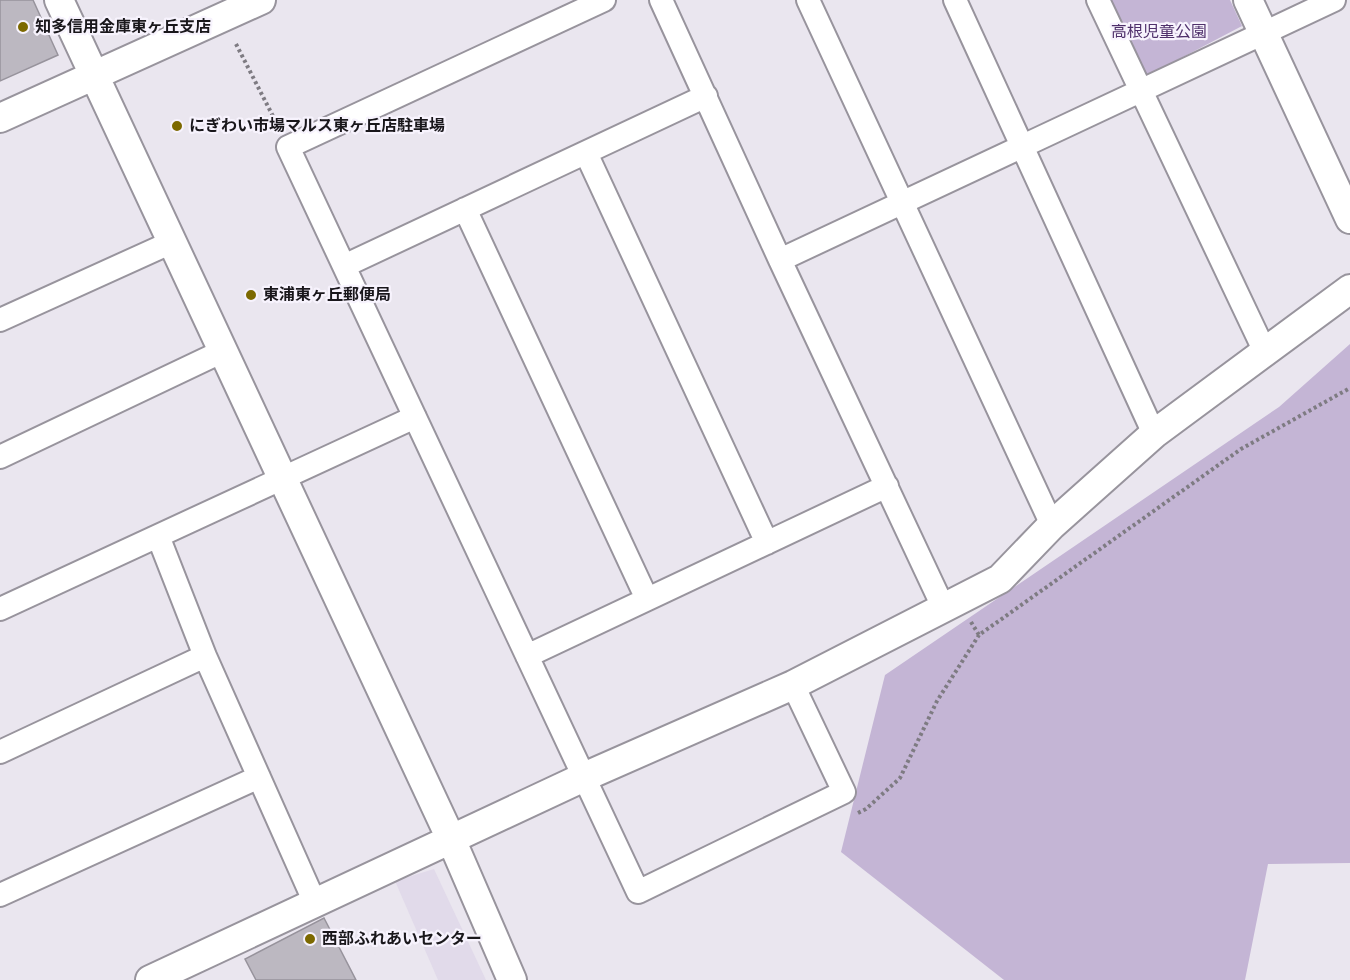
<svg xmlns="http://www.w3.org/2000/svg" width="1350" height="980" viewBox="0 0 1350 980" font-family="Signika,'Noto Sans JP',sans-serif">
<rect width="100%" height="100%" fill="#eae6ef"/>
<path fill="#e1daea" d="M434,869L486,980H438L395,881Z"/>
<path fill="#c4b5d5" d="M1106,0H1230L1242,26L1145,77Z
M1350,344V863L1268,864L1245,980H1004L841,852L885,675L1279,407Z"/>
<path fill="#bcb8c1" stroke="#97939c" stroke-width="1.5" d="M0,0H33L58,55L0,81Z
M324,918L356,980H256L245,959Z"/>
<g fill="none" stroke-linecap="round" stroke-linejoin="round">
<defs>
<path id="minor" d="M604,0L288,147L638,892L844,792L793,685
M661,0L780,260L944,609
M808,0L1052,525
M955,0L1154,434
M1098,0L1265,352
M586,153L767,543
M465,209L647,599
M780,260L1334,0
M344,266L706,96
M0,320L172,242
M0,457L223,351
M158,536L205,656L315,903
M0,609L415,417
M527,656L887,486
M0,752L205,656
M0,895L259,777"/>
<path id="tertiary" d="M59,0L451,839L512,980
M1248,0L1350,219
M0,118L261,0
M150,980L584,777L793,685L1000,579L1052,525L1154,434L1350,289"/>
</defs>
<use href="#minor" stroke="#98949d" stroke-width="26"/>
<use href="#tertiary" stroke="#98949d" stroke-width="32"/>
<path stroke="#7e7b82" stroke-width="4" stroke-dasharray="3 3" stroke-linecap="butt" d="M236,44L278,126
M971,622L979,635L1241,449L1350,388
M858,813L866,809L900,778L937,701L979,635"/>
<use href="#minor" stroke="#fff" stroke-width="22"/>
<use href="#tertiary" stroke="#fff" stroke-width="28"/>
</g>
<g fill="#7c6900" stroke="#f7f3fd" stroke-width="2">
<circle cx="23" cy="27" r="6"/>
<circle cx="177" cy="126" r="6"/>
<circle cx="251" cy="295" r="6"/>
<circle cx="310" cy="939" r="6"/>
</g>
<g text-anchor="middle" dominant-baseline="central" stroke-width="4.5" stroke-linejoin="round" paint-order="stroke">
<g font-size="16" font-weight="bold" fill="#19171b" stroke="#f7f3fd" text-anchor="start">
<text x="35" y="27">知多信用金庫東ヶ丘支店</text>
<text x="189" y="126">にぎわい市場マルス東ヶ丘店駐車場</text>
<text x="263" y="295">東浦東ヶ丘郵便局</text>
<text x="322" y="939">西部ふれあいセンター</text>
</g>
<g font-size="16" fill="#4f306b" stroke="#f7f3fd">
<text x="1159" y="32">高根児童公園</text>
</g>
</g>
</svg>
